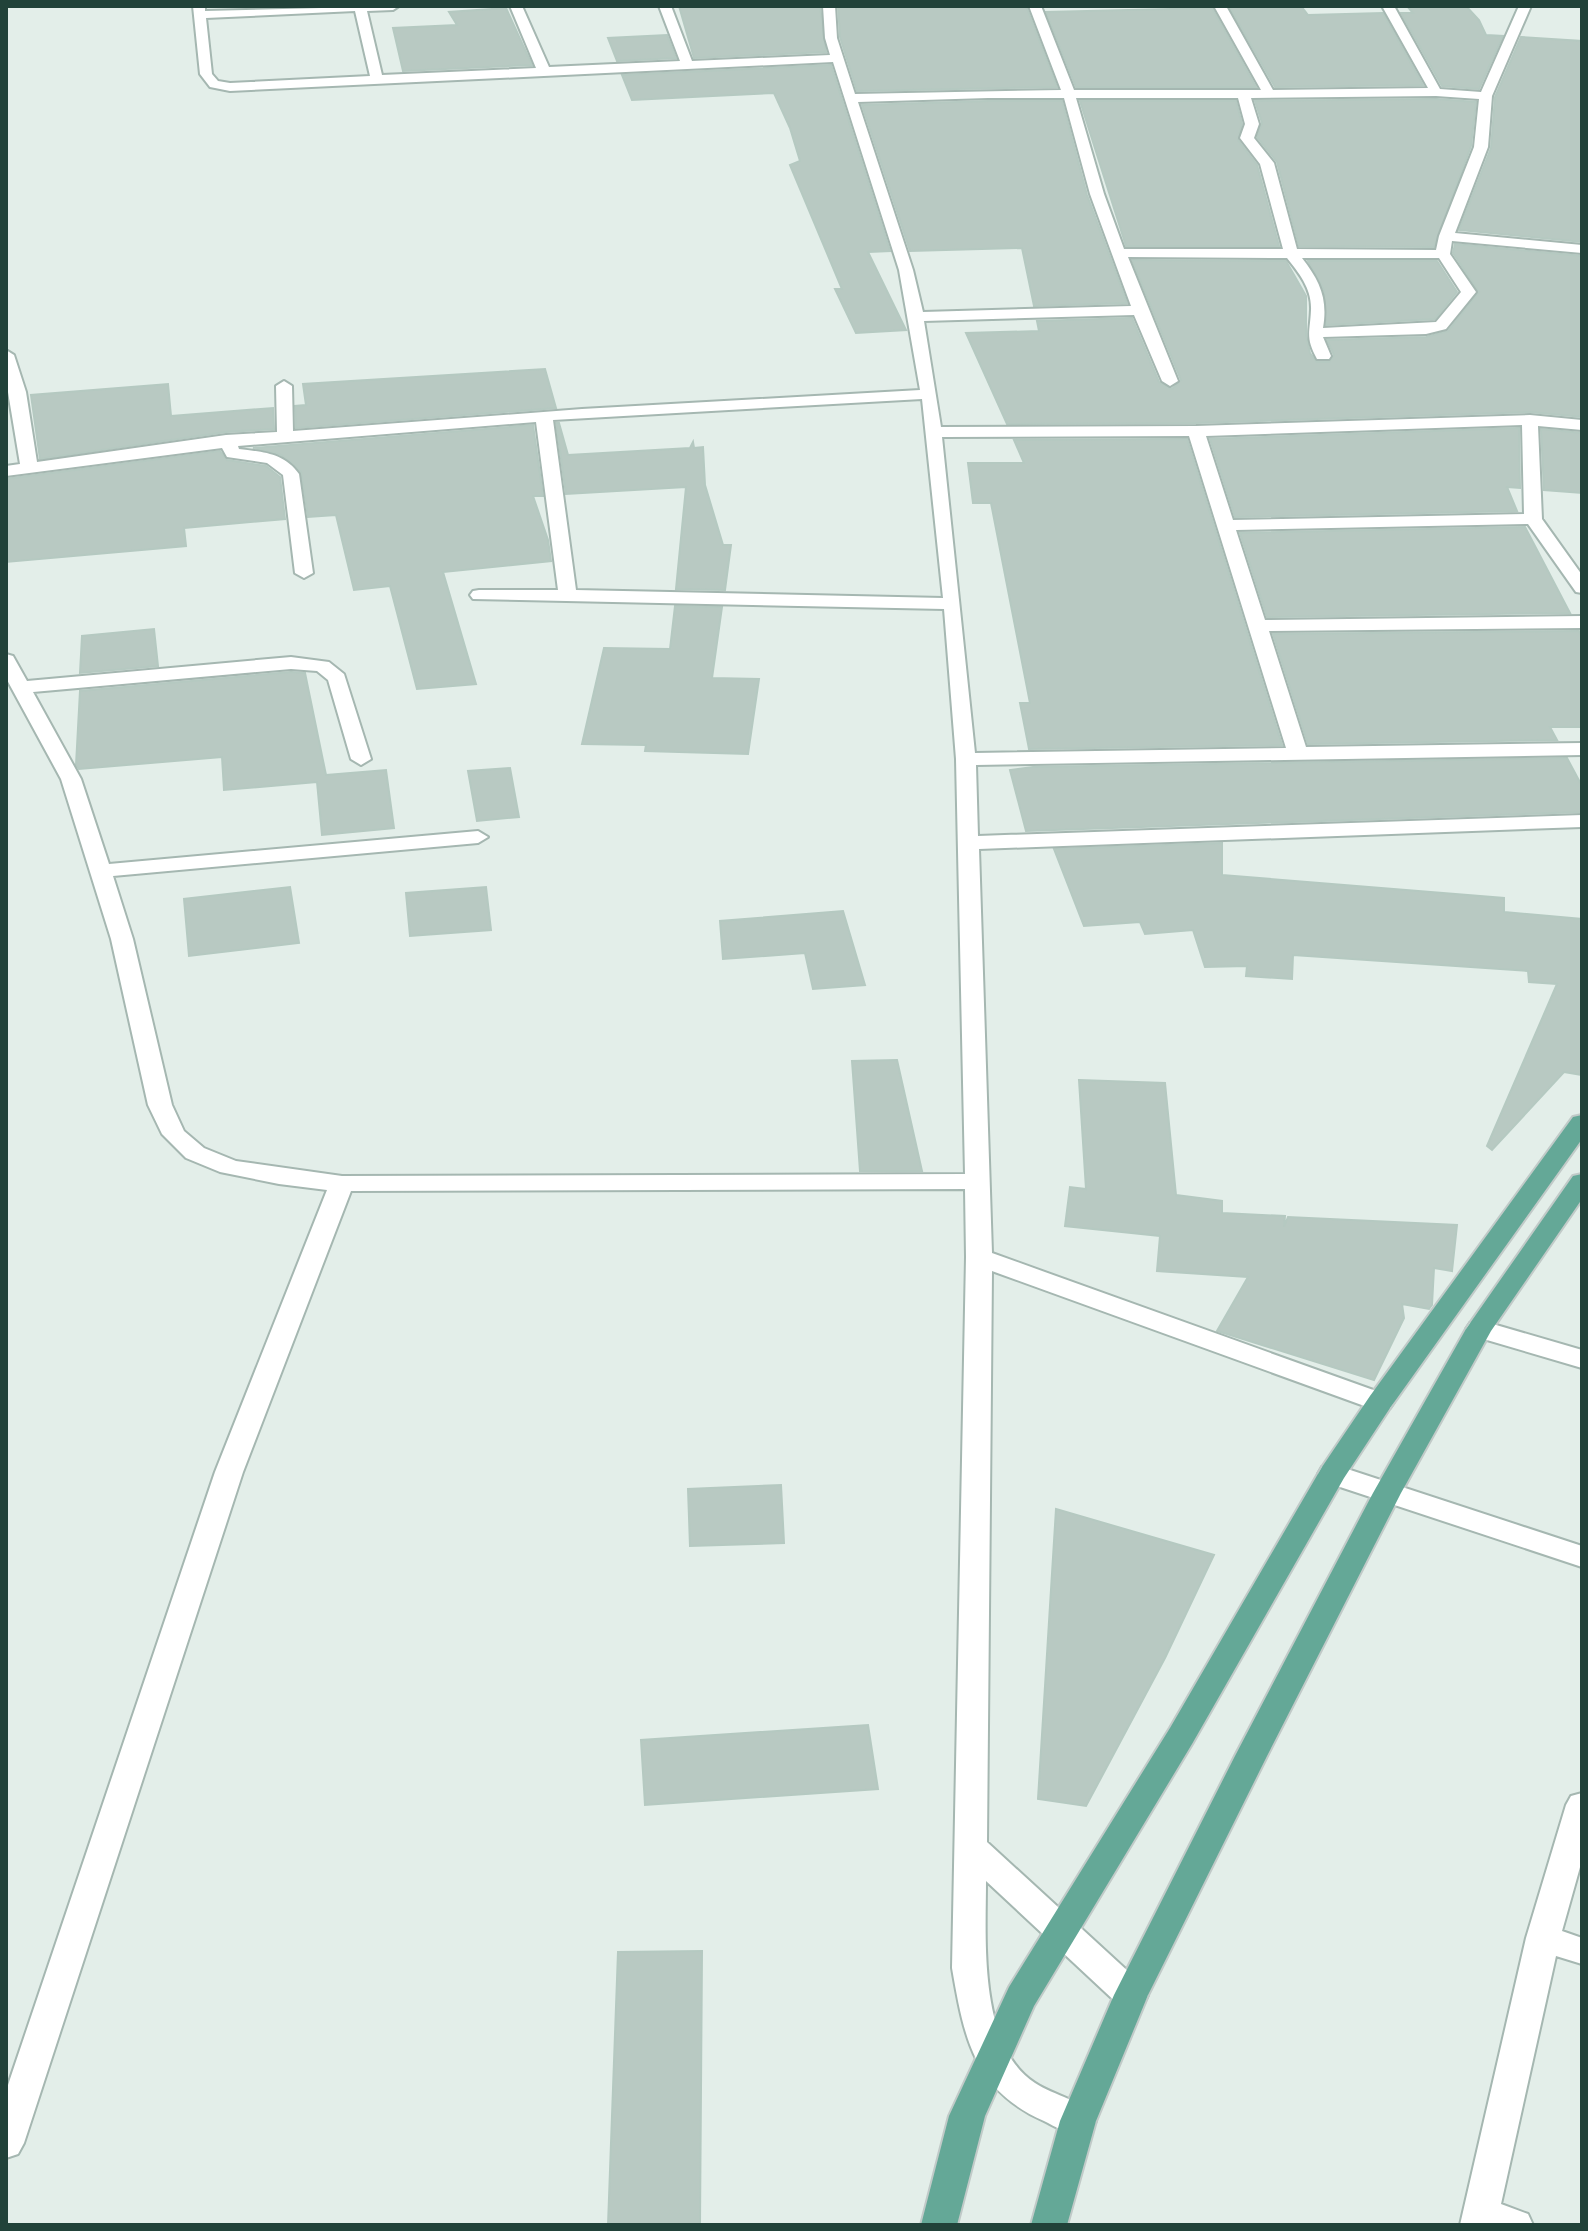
<svg xmlns="http://www.w3.org/2000/svg" width="1588" height="2231" viewBox="0 0 1588 2231" font-family="'IBM Plex Sans',sans-serif">
<rect width="100%" height="100%" fill="#e3eee9"/>
<path fill="#b8c9c2" stroke="#b5c9c1" stroke-width="2" d="M679,6H820L826,52L694,58Z
M838,6H1026L1057,87L857,91L840,37Z
M1233,6H1301L1308,15L1383,13L1423,85L1275,87L1230,8Z
M1407,6H1466L1479,20L1486,35L1503,36L1479,89L1442,86L1401,13H1413Z
M506,8L532,65L403,71L393,28L457,25L449,12Z
M1212,8L1256,87H1076L1046,12Z
M667,35L676,58L617,61L608,38Z
M1521,37L1582,41V242L1459,230L1491,148L1495,97Z
M831,65L890,251L868,252L906,330L856,333L835,289H842L790,165L800,161L790,128L774,93L632,100L622,75Z
M1436,99L1476,102L1471,146L1434,247L1299,246L1277,162L1257,137L1262,123L1255,101Z
M988,101H1062L1087,195L1127,303L1034,306L1022,248L910,251L862,105Z
M1080,101H1236L1242,124L1238,140L1257,165L1279,246H1126Z
M1455,244L1582,256V417L1530,412L1196,423L1007,424L966,333L1039,331L1037,321L1132,318L1159,382L1172,389L1181,380L1132,260L1286,261L1306,296V335L1310,353L1317,362H1329L1334,355L1327,340L1426,337L1448,331L1479,292L1453,253Z
M1308,261H1437L1457,292L1435,319L1326,325L1324,290Z
M545,369L556,408L296,428L295,406L306,405L303,384Z
M168,384L171,416L273,408L274,429L226,432L40,459L31,395Z
M556,423H559L568,455L690,448L693,442L694,448L703,447L705,485L723,545H731L725,590L676,589L686,487L566,494Z
M533,425L543,496H533L548,540L551,561L443,572L476,684L417,689L390,586L354,590L336,515L308,517L301,472L281,455L253,448Z
M1519,428L1520,488L1507,487L1517,511L1235,517L1210,439Z
M1541,429L1582,433V493L1544,490Z
M1187,439L1282,745L1029,749L1020,703H1030L991,503H973L968,463H1024L1014,440Z
M220,451L227,460L266,466L280,477L285,519L184,528L186,546L6,562V479Z
M1525,527L1570,613L1267,617L1240,533Z
M675,606L722,607L712,678L759,679L748,754L645,751L646,745L582,744L604,648L670,649Z
M154,629L158,666L80,673L82,636Z
M1579,631L1582,637V727H1550L1557,740L1308,744L1273,634Z
M291,672L305,673L326,775L386,770L394,828L322,835L317,782L224,790L222,757L79,769L76,765L80,691Z
M1567,758L1582,786V812L1026,831L1010,770L1033,767Z
M510,768L519,817L477,821L468,771Z
M1222,843V875L1504,898V912L1582,919V1075L1564,1072L1492,1150L1487,1146L1557,984L1529,982L1528,971L1293,955L1292,979L1246,976L1247,966L1205,967L1193,930L1145,934L1140,922L1084,926L1054,849Z
M290,887L299,943L189,956L184,899Z
M486,887L491,930L410,936L406,893Z
M843,911L865,985L813,989L805,953L723,959L720,921Z
M897,1060L922,1171H860L852,1061Z
M1079,1080L1165,1083L1176,1195L1222,1201V1213L1285,1216L1284,1227L1288,1217L1457,1225L1452,1271L1434,1268L1432,1305L1429,1309L1402,1304L1404,1318L1374,1380L1217,1331L1248,1277L1157,1271L1160,1236L1065,1226L1070,1187L1086,1189Z
M781,1485L784,1543L690,1546L688,1489Z
M1056,1509L1214,1555L1165,1658L1086,1806L1038,1799Z
M868,1725L878,1789L645,1805L641,1740Z
M702,1951L700,2225H608L618,1952Z"/>
<g fill="none" stroke-linecap="round" stroke-linejoin="round">
<defs>
<path id="minor" d="M193,6H205V11L399,6L393,10L367,11L382,75L536,68L510,6H522L549,67L680,61L659,6H671L692,61L830,55L825,38L823,6H835L837,38L855,94L1061,90L1029,6H1041L1074,90H1261L1214,6H1226L1273,90L1428,88L1382,6H1394L1440,89L1481,92L1519,6H1531L1492,96L1488,147L1455,233L1582,245V253L1452,241L1450,254L1476,292L1446,329L1426,334L1323,337L1331,356L1329,359H1317C1305,337 1310,333 1311,310C1312,289 1299,273 1287,258L1128,257L1178,381L1170,386L1162,381L1134,315L924,321L941,427L1196,426L1530,415L1582,420V430L1538,426L1542,519L1582,575V593L1576,592L1528,524L1236,530L1265,620L1582,616V628L1269,631L1306,747L1582,743V755L976,765L978,836L1582,815V827L979,849L992,1253L1390,1396L1394,1402L1390,1408L1380,1411L1370,1408L992,1271L987,1842L1143,1985L1148,1995L1143,2005L1131,2009L1119,2005L986,1881C986,1939 978,2046 1035,2083C1054,2096 1085,2100 1096,2121L1090,2132C1073,2138 1060,2129 1044,2121C974,2090 964,2038 952,1968L966,1257L965,1189L351,1191L243,1472L24,2143L18,2154L6,2158V2091L215,1472L327,1190L279,1184L220,1172L186,1158L162,1134L148,1105L111,939L61,779L6,678V654L13,656L27,681L291,657L329,662L344,674L371,759L361,765L351,759L328,680L317,671L291,669L33,692L81,779L109,864L478,831L488,837L478,843L113,876L133,939L172,1105L184,1131L204,1148L236,1161L342,1176L965,1174L956,759L944,609L473,599L470,595L473,591L479,590H558L536,422L238,446L239,449C263,452 284,453 299,474L313,573L304,578L295,573L283,475L267,463L227,457L222,448L6,476V466L20,464L6,380V350L14,355L26,392L37,462L226,435L277,432L276,386L284,381L292,386L293,431L582,409L920,390L899,270L833,62L230,91L210,87L200,74ZM355,11L370,76L230,83L218,81L212,74L206,18ZM1436,96L1479,99L1474,147L1439,236L1436,250L1297,249L1274,163L1254,138L1259,124L1251,98ZM988,98H1064L1090,194L1131,306L923,312L913,270L858,102ZM1076,98H1238L1245,124L1240,138L1260,164L1283,249H1124L1104,194ZM1302,258H1439L1461,292L1436,322L1323,328C1328,299 1320,281 1302,258ZM922,399L943,598L576,590L553,420ZM1522,425L1524,514L1233,520L1206,436ZM1189,436L1286,748L975,753L942,437Z
M1479,1320L1582,1350V1368L1470,1335L1466,1329L1470,1323Z
M1332,1464L1582,1546V1567L1322,1481L1318,1474L1322,1467Z
M1582,1793V1860L1562,1931L1582,1938V1964L1556,1956L1501,2204L1528,2214L1533,2225H1460L1526,1938L1566,1805L1571,1796Z"/>
<path id="major" d="M1582,1115V1139L1390,1408L1344,1478L1192,1744L1034,2006L985,2116L957,2225H921L949,2116L1009,1987L1170,1728L1322,1467L1370,1396L1573,1117Z
M1582,1174V1199L1491,1331L1401,1493L1267,1756L1148,1995L1096,2121L1067,2225H1031L1060,2121L1114,1995L1235,1756L1373,1493L1466,1329L1573,1176Z"/>
</defs>
<use href="#minor" stroke="#a5b7b1" stroke-width="4"/>
<use href="#major" stroke="#c1cac8" stroke-width="4"/>
<use href="#minor" fill="#fff" fill-rule="evenodd"/>
<use href="#major" fill="#64a897" fill-rule="evenodd"/>
</g>
<rect width="1588" height="2231" fill="none" stroke="#214239" stroke-width="16"/>
</svg>
